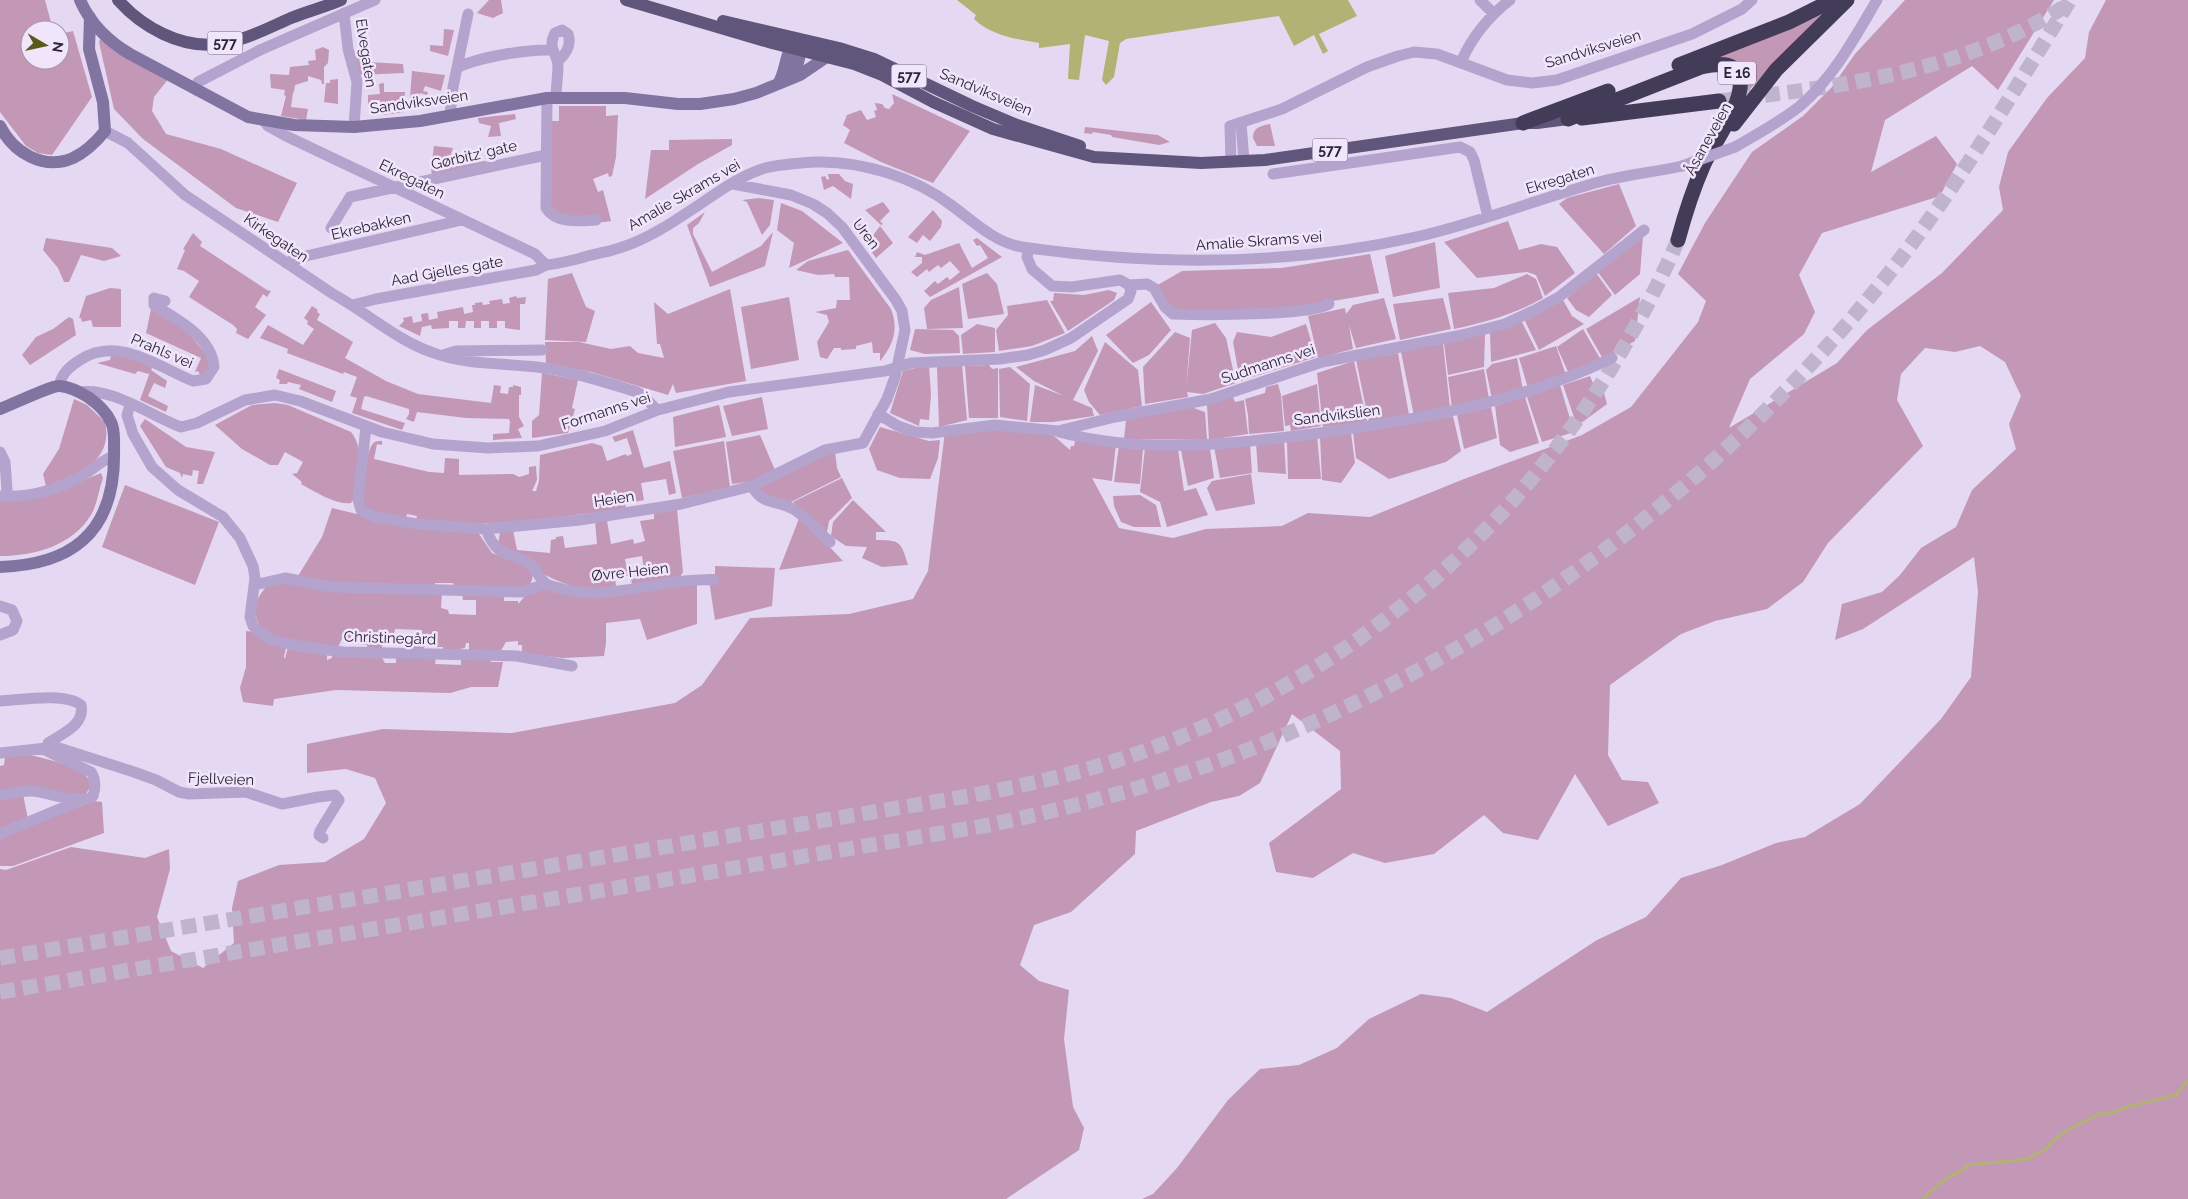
<svg xmlns="http://www.w3.org/2000/svg" width="2188" height="1199" viewBox="0 0 2188 1199" font-family="Raleway,sans-serif">
<rect width="100%" height="100%" fill="#e5d8f3"/>
<path fill="#c397b6" d="M0,0H45L53,30H30V60H60V34L73,31L92,97L52,155L38,153L26,146L0,112Z
M489,0H501L503,13L493,18L477,13Z
M1905,0H2054L1998,90L1972,66L1885,120L1871,172L1936,136L1957,164L1940,196L1822,233L1799,275L1815,312L1804,334L1750,379L1729,428L1837,363L1867,330L1942,273L2003,210L1999,187L2008,152L2047,98L2085,58L2089,32L2106,0H2188V1199H1142L1153,1194L1177,1168L1228,1100L1260,1069L1299,1065L1337,1048L1369,1019L1421,994L1451,998L1487,1012L1597,940L1646,917L1681,878L1722,865L1776,843L1805,837L1860,804L1941,719L1971,677L1978,592L1974,557L1863,629L1835,640L1842,604L1882,592L1900,575L1921,548L1956,527L1972,490L2016,449L2009,424L2021,396L2005,362L1980,346L1955,352L1925,348L1901,374L1897,400L1923,446L1828,543L1803,582L1767,609L1715,621L1681,634L1610,685L1608,755L1622,780L1648,782L1659,803L1608,826L1575,774L1538,840L1503,833L1484,815L1434,854L1385,863L1353,853L1313,878L1276,872L1269,843L1341,789L1340,751L1292,714L1260,783L1239,796L1211,802L1136,831L1135,854L1071,912L1034,925L1020,965L1039,981L1069,990L1064,1039L1073,1107L1084,1128L1079,1150L1006,1199H0V869L6,870L71,847L145,858L169,849L170,869L157,917L171,951L203,968L234,943L232,908L238,881L279,865L325,862L364,839L386,803L375,778L346,769L307,773V744L383,729L512,733L675,703L702,685L750,618L849,614L913,599L928,571L945,431L1045,428L1070,450L1071,446H1074L1075,441L1116,444L1112,481L1092,478L1119,528L1173,538L1206,529L1282,526L1308,513L1370,517L1464,479L1582,435L1631,407L1698,322L1706,301L1678,274L1705,223L1752,152L1803,116L1832,87L1855,54Z
M1824,11L1825,14L1747,92L1746,73L1740,65L1694,64Z
M444,29L454,30L448,56L430,51V45L443,46Z
M101,37L169,78L154,97L152,111L166,134L221,149L297,183L278,222L236,208L143,139L114,109L99,42Z
M323,47L329,50L328,63L324,67V84H322L321,80L308,76V81L295,85L294,92L293,93L291,107L308,109L306,120L281,116L286,96L284,95L285,90L271,88L270,74L289,75L290,67L309,65L308,61L316,60L315,50Z
M356,56L368,58V62L403,64L404,73L359,75Z
M412,71L445,75L441,91L425,86L423,91L428,92L427,95L420,93L419,97L410,98Z
M338,79V104L324,102L326,83H330V80Z
M384,83V92H405L404,112L383,115L384,106H380V100H371L370,105H368V95L380,94L379,84Z
M892,94L970,131L933,183L881,162L844,143L850,130L843,125L847,115L861,110L867,120L876,117L874,111L877,110L875,103L882,104L885,108L889,109L894,103Z
M559,106H606V116L618,115L616,157L612,176L609,177L608,173L593,179L598,192L603,190L611,221C591,225 569,219 551,210L550,121H559Z
M515,114L516,119L499,123L501,136L488,137L491,126L479,123L478,118Z
M1270,124L1275,146H1257L1253,138C1253,127 1261,126 1270,124Z
M1085,127L1158,135L1170,142L1159,145L1112,137L1111,135L1093,132L1092,134L1084,133Z
M732,139V145L698,164L645,199L651,150H669V140Z
M434,146L453,148L450,157L464,162V165L484,161L488,162L432,176L431,168Z
M828,174H839L845,181L853,184L851,199L833,186L824,190L821,177L825,176L827,180L829,179Z
M1619,184L1636,226L1604,254L1559,204L1567,198Z
M759,198L774,200L770,225L762,235L747,202L742,200Z
M883,202L890,211L880,221L883,224L881,225L865,210Z
M781,203L802,211L843,243L789,268L794,243L777,230Z
M933,210L942,221L941,227L930,241L923,235L917,243L908,237Z
M705,212L699,223L693,228V234L712,272L761,246L773,232L765,266L710,287L687,225Z
M1508,221L1519,250L1541,244L1557,247L1575,273L1545,296L1536,275L1527,272L1477,278L1444,242Z
M856,222L862,225L860,229L866,236L867,235L871,238L880,226L893,243L876,258L853,226Z
M193,233L202,242L200,246L267,290L271,291L267,297L263,294L255,307L266,315L248,339L236,333L237,329L233,325L189,297L199,281L184,271L177,269L185,250L183,249Z
M1643,236L1640,274L1615,295L1597,271Z
M46,238L112,248L121,256L104,261L81,255L69,282H64L58,268L43,250Z
M977,238L1002,257L930,297L924,291L935,281L938,284L947,277L950,280L960,272L950,261L941,268L938,265L929,272L927,269L917,277L911,272L922,263V257H915L917,252L925,255L959,243L972,268L988,258L980,245L977,246L973,240Z
M1435,242L1440,288L1393,297L1385,256Z
M848,250L891,309C899,330 893,345 880,361V353H873L872,342L856,346V349L841,350V348H834L827,359L820,357L817,342L829,322L827,315L815,312L836,308L837,300H850L849,277H835L834,274L818,275L796,270L808,261Z
M1370,254L1379,293L1293,308L1173,312L1156,286L1182,271L1282,268Z
M572,273L586,307L595,311L586,342L545,340L548,279Z
M987,273L997,284L1004,314L968,319L962,284Z
M1596,273L1612,295L1589,317L1576,310L1567,298Z
M1527,274L1536,279L1543,298C1515,314 1486,322 1454,329L1448,293L1494,288Z
M959,287L963,328L927,329L924,308L931,300Z
M110,288L121,289V327H93L91,320L82,322L81,318H79L86,296Z
M730,289L746,381L676,393L673,384L668,395L591,372L546,363L545,342H579L611,349L630,346L638,353L664,358L660,344H657L654,302L668,314Z
M1109,290L1117,293L1114,300L1068,331L1050,301H1053L1054,293L1084,295Z
M516,296L517,298L526,297L525,304H520V330L505,328V321H497V328H489V321H481V328H474V321H466L465,328H458V321H449V328L432,329L431,325L422,327L420,336L399,326L404,321L403,318L412,316L413,323L422,321L421,314L428,313L429,320L438,318L437,312L463,307L464,314L473,312L472,305H475V303L482,302L483,305L490,304L489,301L502,299L503,304L510,303L509,298Z
M789,297L799,360L751,369L741,307Z
M1640,297L1635,341L1603,359L1586,329Z
M1384,298L1396,339L1356,348L1349,325L1353,349L1318,358L1308,316L1345,308L1346,314L1353,305Z
M1443,298L1451,329L1400,340L1393,304Z
M1047,300L1065,333L1032,346L999,351L996,330L1008,315L1007,306Z
M1563,300L1572,316L1584,324L1539,350L1525,321Z
M1151,302L1171,330L1149,355L1133,363L1106,335Z
M312,306L318,310L317,312L320,314L317,320L353,342L345,358L386,381L418,394L491,403L494,385L501,386L500,393L508,394L509,387H513V385L521,387V395H519V417L524,426L518,429L522,438L493,440V434L509,433L510,422L509,419L466,418L417,412L414,422L406,419L409,414V409L366,396L364,397L361,409L405,423L402,430L352,413L357,398L350,396L357,377L344,372L343,374L287,353L288,349L260,338L268,325L303,345L314,329L307,324L308,321L304,318Z
M151,309L188,332L209,358L208,370L201,376L198,371L195,372L201,358L146,333Z
M69,317L73,319L76,335L30,365L22,355L36,337L53,329Z
M1522,322L1536,350L1491,362L1490,333Z
M1215,323L1226,338L1236,383L1203,394L1187,392L1188,397L1145,404L1143,367L1175,332L1190,338L1186,389L1192,330Z
M977,324L995,328V352L963,354L961,335Z
M1306,324L1316,357L1240,381L1233,342L1237,332L1271,337Z
M915,329L953,330L959,336L960,353L925,354L910,350Z
M1583,329L1601,360L1569,374L1557,347Z
M1485,334L1484,367L1448,375L1444,343Z
M1092,336L1098,351L1073,400L1092,408L1094,416L1053,422H1030L1035,385L1064,396L1034,381L1016,367L1075,351Z
M1105,342L1138,370L1142,406L1100,415L1089,402L1084,390Z
M1443,343L1450,408L1414,416L1401,352Z
M1556,346L1566,375L1528,388L1519,358Z
M112,351L153,367L151,370L167,381L165,388L154,383L148,396L168,406L166,412L140,400L150,372L149,374L138,371L135,374L97,363L110,360Z
M1398,353L1409,415L1369,422L1356,360Z
M1517,358L1523,390L1492,399L1486,370L1492,364Z
M1354,361L1367,422L1323,427L1317,373Z
M929,365L931,395L929,420L920,419L919,426L890,413L903,371Z
M962,365L967,420L939,427L937,367Z
M989,365L992,369L998,368V418H969L965,366Z
M1010,367L1030,384L1027,421L1000,417L999,369Z
M279,369L336,391L332,402L299,389L301,385L288,382L287,384H279L280,380L276,378Z
M1484,369L1489,399L1452,408L1448,377Z
M542,373L578,380L572,408L575,409L568,433L532,438V421L539,415Z
M1590,376L1595,388L1602,386L1607,404L1577,426L1563,385Z
M1278,384L1281,395L1284,431L1249,434L1248,415L1245,399L1265,393L1266,387Z
M1317,384L1321,426L1291,431L1290,425L1285,426L1282,396Z
M1560,385L1574,432L1542,442L1527,397Z
M762,397L768,429L732,436L723,406Z
M1233,397L1235,402L1244,400L1248,434L1209,440L1207,405Z
M1525,397L1539,443L1510,452L1500,445L1495,406Z
M74,399L87,405L105,422C114,462 76,475 46,486L43,474L59,449Z
M275,403L288,405L351,432C366,451 357,477 354,499L351,503C335,505 316,492 301,484L302,482L292,474L297,473L303,462L285,452L278,465H270L242,449L215,425L252,405Z
M719,405L726,437L675,447L673,417Z
M1191,407L1205,412L1207,440L1124,439L1126,420Z
M1491,407L1497,438L1464,449L1457,415Z
M1453,416L1461,451L1446,462L1389,479L1356,458L1353,432Z
M145,419L186,447L215,452L203,484H197L199,471L193,470L192,476L183,474L182,478L180,473L166,467L140,426Z
M880,427L929,441L940,440L938,458L930,479L900,478L877,470L869,449Z
M633,430L644,468L670,461L676,493L669,495L666,479L641,483L644,500L625,504L626,509L514,522L468,524L416,520L417,516L407,514L406,518C397,516 369,513 365,507C360,499 366,452 372,445C374,441 378,441 382,441V445L377,444L374,459L429,472L444,473L445,458L459,459V475L513,474L519,477L529,474V467L536,466L537,480L532,491H536L539,481L540,455L592,443L602,446L607,461L626,454L627,456L632,454L627,438L615,442L612,437Z
M1351,433L1355,463L1341,483L1322,480L1320,436Z
M760,435L775,470L753,481L732,484L726,442Z
M1317,436L1321,479H1288L1287,440Z
M1284,440L1286,474L1258,472L1256,443Z
M724,441L730,487L682,498L673,451Z
M1250,444L1252,473L1220,478L1214,447Z
M1119,445L1143,449L1140,484L1114,482Z
M1145,448L1178,450L1184,491L1196,488L1208,515L1167,527L1160,502L1140,492Z
M1210,449L1214,478L1188,486L1181,450Z
M835,451L837,468L841,477L791,502L774,501L758,488Z
M101,473L103,478C99,489 97,505 91,515C72,546 34,556 0,556V501L50,494Z
M1251,474L1255,504L1216,511L1207,488L1212,481Z
M842,478L852,498L829,521L827,532L793,502Z
M125,485L219,522L195,585L102,547Z
M1140,495L1156,505L1161,527H1134L1121,522L1114,506L1113,496Z
M853,500L886,532H876V540C901,540 901,542 908,565L882,567L862,558L867,547L846,546L831,536L833,522Z
M332,508L382,520L479,534L492,553L530,568C534,576 533,580 528,587H454L453,583H435V586L350,585L298,576L322,537Z
M677,509L683,572L680,577L632,585L631,579L645,577L642,556L625,559L628,576L615,577L616,587C608,588 598,590 589,589C554,586 527,563 498,544L500,533L513,530L517,550L550,553L551,540L556,539V537L563,536L565,548L597,544L595,521H607L611,544L633,539L634,544L645,541L640,521L654,519V512Z
M800,516L843,561L779,570Z
M715,566L775,568L772,606L715,620L708,574H715Z
M283,580L442,593L441,608L448,610L449,614L476,615V600H463L462,593H504V601H518V604L526,595L545,589L697,584V624L647,640L640,619L606,623V643L604,656L563,658L522,653V645H518V641L506,642L500,652L469,651V643H466L465,648L459,649V652L443,651V647H433L432,642L426,644L423,650H410L409,644H422V630L395,629L393,639H383L382,648L367,649V645L350,643V640L342,639L338,647C317,645 259,643 256,616C256,611 254,606 257,601C264,587 268,584 283,580Z
M246,631L255,632L286,647L284,657L285,659L288,647L327,653V660L332,658V653L381,656L385,663H396V657L436,658L435,664L461,665V658H489L491,662H503L498,687H471L450,693L336,690L274,699L273,706L243,702L240,688L246,667Z
M31,755C47,760 107,770 85,795L0,790V766L4,765L5,756Z
M23,794L28,819L0,831V799Z
M93,801L102,802L104,833L13,866H0V838Z"/>
<path fill="#b2b275" d="M957,0H1348L1357,16L1319,34L1328,51L1323,54L1314,35L1294,46L1279,16L1126,39L1120,43L1114,77L1106,85L1102,80L1109,41L1085,35L1079,80L1068,79L1070,44L1039,48V43C1016,39 992,36 974,19L976,15Z"/>
<g fill="none" stroke-linecap="round" stroke-linejoin="round">
<path stroke="#b2b275" stroke-width="3" d="M1923,1199C1931,1191 1940,1182 1951,1176C1959,1172 1962,1172 1968,1165L2027,1159L2046,1149L2054,1140L2071,1128L2100,1114L2113,1113L2127,1107L2176,1095L2188,1080"/>
<path stroke="#c0b4cd" stroke-width="15" stroke-dasharray="15 8" stroke-linecap="butt" d="M1719,101C1840,86 1957,74 2064,7
M0,958L969,796C1027,785 1084,772 1139,753C1386,664 1574,480 1678,240
M0,992L989,825C1070,808 1150,787 1227,758C1484,661 1710,495 1882,282C1953,194 2011,96 2070,0"/>
<path stroke="#b4a3cc" stroke-width="11" d="M1480,0L1493,13
M344,13L348,49L357,82L354,127
M1461,62C1472,37 1488,17 1510,0
M457,68C477,57 529,49 552,50
M196,90L198,82L260,50L375,0
M547,98L546,208C556,224 580,221 596,220
M556,98C556,87 558,76 558,65C557,52 547,49 555,33L562,30L568,34C572,46 566,54 558,61
M450,115L453,87L468,14
M264,121L268,126L286,136L535,254L546,265
M1241,123L1244,161
M105,131L128,143L185,195L333,294C366,312 395,339 431,352C464,365 502,363 537,367C571,371 604,382 637,392C646,396 650,405 658,410
M1735,147C1757,134 1780,122 1800,106C1834,77 1855,37 1877,0
M1231,162L1230,126L1282,109L1367,67L1398,56L1414,52L1437,54L1507,80L1532,83L1557,80L1692,34L1742,9L1752,0
M1273,174L1460,147L1470,152L1474,160L1488,217
M331,228L350,197L546,155
M1029,248L1027,257L1032,269L1052,286L1072,287L1120,280L1129,285L1147,284L1154,288L1165,307L1173,314C1201,315 1309,316 1329,304
M286,263L306,256L462,220
M546,265C559,264 568,261 581,258C592,254 604,253 616,249C641,242 663,229 685,214C709,199 735,178 762,169C779,164 798,163 816,162C862,161 914,177 951,205C973,221 995,243 1022,247C1153,266 1286,266 1416,237C1478,223 1538,199 1599,182C1626,175 1655,172 1682,166
M353,305L376,299L536,270L546,265
M443,355L456,351L542,350
M59,386C62,373 69,367 80,360C118,335 158,367 193,381L206,379L214,367C212,337 177,319 154,305V298L165,301
M80,392C112,387 151,416 181,427L197,423L245,400L275,395L300,401L382,432L433,444L488,448L538,446L605,431L658,410L729,392L885,371L911,363L1000,359L1028,355L1045,350L1071,338L1128,299L1131,291L1129,285
M130,405L127,415L133,434L152,467L178,490L223,517L240,538L253,566L255,578L250,617L253,626L269,639L298,646L343,652L517,656L572,666
M878,414L898,426L915,432L932,433L995,425L1058,431L1115,417L1211,399L1322,362L1462,335L1505,324L1533,311L1559,297L1644,230
M366,427L358,499L361,510L375,517L417,524L486,529L580,520L681,504L752,486L825,450L863,443L887,399L895,377L905,330L902,311L896,300L842,227L827,213L813,204L791,195L733,184
M1059,432C1148,455 1238,444 1327,432C1425,418 1521,402 1612,358
M0,452L5,462L7,490
M752,486C763,507 778,499 795,510C808,519 818,531 830,542
M0,496C30,498 60,489 85,474C95,468 103,459 114,456
M486,529C498,561 509,549 531,565C537,570 539,578 545,583C547,585 552,586 555,587C607,604 662,577 714,580
M255,585L285,578L331,587L522,592L545,584
M0,606L12,610L17,621L13,630L0,635
M0,701C20,700 65,692 81,705C85,725 63,733 48,743L47,751L91,772C96,780 96,787 93,796C80,807 48,791 31,791C21,791 10,793 0,795
M0,753L56,747L134,772L156,780L179,792L189,794L246,792L282,804L318,797L335,795L339,800L320,831L319,835L323,838
M0,834L81,800"/>
<path stroke="#8274a0" stroke-width="12" d="M80,0C90,23 108,41 130,54L248,117L294,125L354,127L420,121L547,98H625L678,104H700L734,99L756,93L788,80L798,63L801,50L798,39
M788,80L800,75L828,56
M778,84C787,70 784,53 796,41
M0,126C13,152 43,171 73,158C86,152 96,142 105,131L103,102L89,49L90,17
M0,409C11,405 52,385 60,386C70,387 80,392 88,397C98,404 106,411 111,422C115,430 114,439 114,448C115,482 109,518 82,541C59,561 28,566 0,567"/>
<path stroke="#60557a" stroke-width="12" d="M118,0C142,27 181,49 219,44C244,41 268,28 291,18C308,11 325,7 341,0
M626,0L772,43L854,64L882,75L933,102L993,129L1094,157L1201,163L1265,160L1523,123H1537L1568,119
M723,21L839,48L874,59L972,106L1017,125L1080,146"/>
<path stroke="#433c58" stroke-width="15" d="M1679,65L1789,22L1833,0
M1582,118L1719,101
M1568,119L1701,67C1715,64 1736,60 1740,79C1744,103 1714,142 1704,164C1693,189 1685,214 1678,240
M1523,123L1608,91
M1734,124L1776,70L1847,0"/>
<path stroke="#b4a3cc" stroke-width="11" d="M1682,166L1735,147"/>
</g>
<g text-anchor="middle" dominant-baseline="central" stroke-width="5" stroke-linejoin="round" paint-order="stroke">
<g fill="#f0e5fb" stroke="#655f71" stroke-width="1">
<rect x="207.5" y="31.5" width="35" height="23" rx="4"/>
<rect x="1718" y="61.5" width="38" height="23" rx="4"/>
<rect x="891.5" y="64.5" width="35" height="23" rx="4"/>
<rect x="1312.5" y="138.5" width="35" height="23" rx="4"/>
</g>
<g font-size="14" font-weight="bold" fill="#2a2636">
<text x="225" y="43">577</text>
<text x="1737" y="73">E 16</text>
<text x="909" y="76">577</text>
<text x="1330" y="150">577</text>
</g>
<g font-size="15" fill="#2a2636" stroke="#f0e5fb">
<text transform="translate(1593 49) rotate(-17)">Sandviksveien</text>
<text transform="translate(366 53) rotate(81)">Elvegaten</text>
<text transform="translate(986 92) rotate(23)">Sandviksveien</text>
<text transform="translate(419 102) rotate(-8)">Sandviksveien</text>
<text transform="translate(1708 139) rotate(-61)">Åsaneveien</text>
<text transform="translate(474 155) rotate(-13)">Gørbitz' gate</text>
<text transform="translate(412 179) rotate(26)">Ekregaten</text>
<text transform="translate(1560 179) rotate(-17)">Ekregaten</text>
<text transform="translate(684 195) rotate(-30)">Amalie Skrams vei</text>
<text transform="translate(371 226) rotate(-13)">Ekrebakken</text>
<text transform="translate(866 234) rotate(52)">Uren</text>
<text transform="translate(276 238) rotate(34)">Kirkegaten</text>
<text transform="translate(1259 241) rotate(-4)">Amalie Skrams vei</text>
<text transform="translate(447 271) rotate(-10)">Aad Gjelles gate</text>
<text transform="translate(162 351) rotate(23)">Prahls vei</text>
<text transform="translate(1268 364) rotate(-18)">Sudmanns vei</text>
<text transform="translate(606 411) rotate(-18)">Formanns vei</text>
<text transform="translate(1337 415) rotate(-7)">Sandvikslien</text>
<text transform="translate(614 499) rotate(-9)">Heien</text>
<text transform="translate(630 572) rotate(-6)">Øvre Heien</text>
<text transform="translate(390 638) rotate(2)">Christinegård</text>
<text transform="translate(221 779) rotate(2)">Fjellveien</text>
</g>
</g>
<g transform="translate(45 45) rotate(99)"><circle r="24" fill="#f0e5fb" stroke="#a199ac"/>
<path d="M0-4L9 19L0 12L-9 19Z" fill="#5a5b18"/>
<text y="-8" font-size="14" font-weight="bold" text-anchor="middle" fill="#2a2636">N</text>
</g>
</svg>
